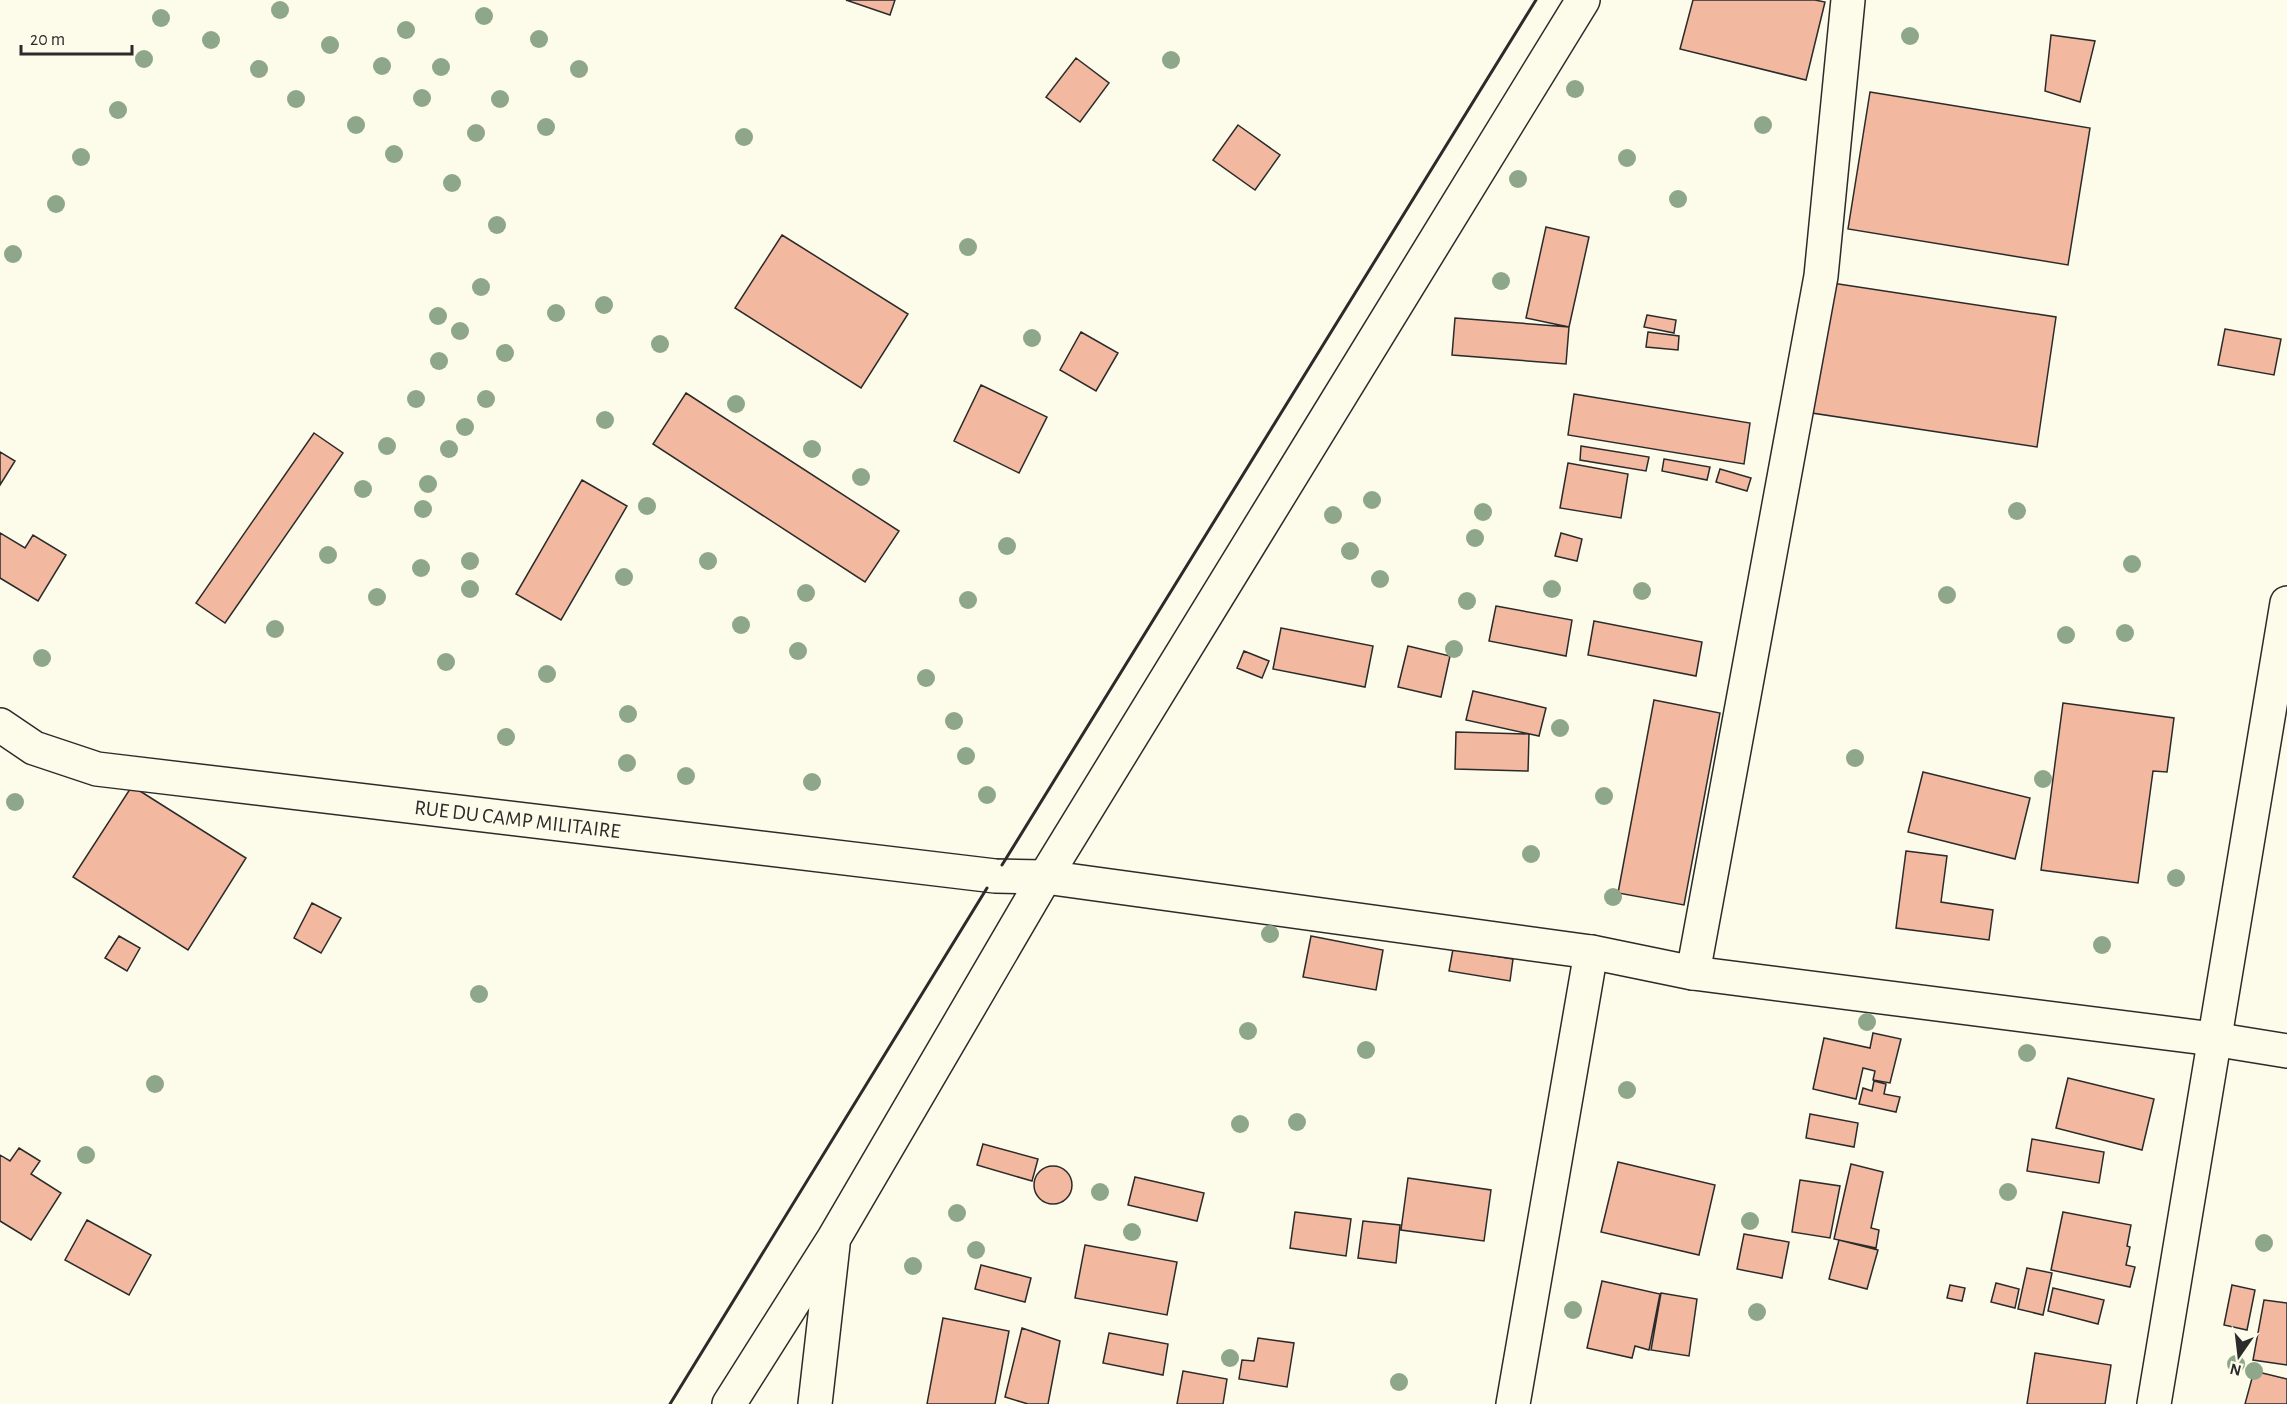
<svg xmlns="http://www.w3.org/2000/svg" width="2287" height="1404" viewBox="0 0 2287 1404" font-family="'Alegreya Sans',sans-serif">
<rect width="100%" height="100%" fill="#fdfbea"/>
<path fill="#f2b8a0" stroke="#2b2b2b" stroke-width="1.5" d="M846,0H895L890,15Z
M1693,0H1815L1825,2L1806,80L1680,49Z
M2051,35L2095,41L2080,102L2045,91Z
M1076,58L1109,83L1080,122L1046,97Z
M1870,92L2090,128L2068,265L1848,229Z
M1238,125L1280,155L1255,190L1213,160Z
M1546,227L1589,237L1569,327L1526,318Z
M782,235L908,314L861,388L735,308Z
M1832,283L2056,317L2037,447L1812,413Z
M1647,315L1676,320L1674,333L1644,327Z
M1455,318L1569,327L1566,364L1452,355Z
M2225,329L2281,339L2274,375L2218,365Z
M1081,332L1118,353L1096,391L1060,370Z
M1648,332L1679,336L1678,350L1646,347Z
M981,385L1047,417L1019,473L954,441Z
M686,393L899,531L865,582L653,444Z
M1574,394L1750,423L1744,464L1568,435Z
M314,433L343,453L225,623L196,603Z
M1581,446L1649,457L1646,471L1580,460Z
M0,452L15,461L0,485Z
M1664,459L1710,467L1707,480L1662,471Z
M1568,463L1628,474L1621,518L1560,508Z
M1720,469L1751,478L1747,491L1716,482Z
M582,480L627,506L561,620L516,594Z
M0,533L25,548L33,535L66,555L38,601L0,578Z
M1561,533L1582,539L1577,561L1555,556Z
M1496,606L1572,620L1566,656L1489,641Z
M1594,621L1702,642L1696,676L1588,655Z
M1281,628L1373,646L1365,687L1273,669Z
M1408,646L1450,656L1441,697L1398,687Z
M1244,651L1269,661L1262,678L1237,668Z
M1473,691L1546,708L1539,736L1466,720Z
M1654,700L1720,713L1684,905L1618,893Z
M2063,703L2174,718L2167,772L2153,771L2138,883L2041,870Z
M1456,732L1529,734L1528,771L1455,769Z
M1923,772L2030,798L2015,859L1908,832Z
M132,786L246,858L188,950L73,877Z
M1906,851L1947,856L1941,902L1993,910L1989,940L1896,928Z
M312,903L341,918L321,953L294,938Z
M119,936L140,948L127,971L105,958Z
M1311,936L1383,950L1376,990L1303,977Z
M1453,949L1513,959L1510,981L1449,971Z
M1873,1033L1901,1039L1890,1083L1873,1080L1875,1071L1863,1068L1856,1099L1813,1089L1824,1038L1870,1048Z
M2068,1078L2154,1099L2142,1150L2056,1128Z
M1874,1081L1886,1084L1884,1094L1900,1097L1896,1112L1859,1104L1863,1088L1872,1091Z
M1810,1114L1858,1123L1854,1147L1806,1138Z
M2032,1139L2104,1152L2099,1183L2027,1171Z
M983,1144L1038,1159L1032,1181L977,1165Z
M19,1148L40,1161L31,1174L61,1193L31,1240L0,1221V1155L10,1161Z
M1618,1162L1715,1185L1699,1255L1601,1232Z
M1851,1164L1883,1172L1871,1228L1879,1230L1876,1248L1834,1239Z
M1034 1185a19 19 0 1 1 38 0a19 19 0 1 1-38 0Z
M1135,1177L1204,1193L1197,1221L1128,1205Z
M1408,1178L1491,1190L1484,1241L1401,1230Z
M1800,1180L1840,1186L1830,1238L1792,1232Z
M1295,1212L1351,1219L1346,1256L1290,1248Z
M2063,1212L2131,1225L2127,1246L2130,1247L2126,1265L2135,1267L2130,1287L2051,1270Z
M87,1220L151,1255L129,1295L65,1260Z
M1363,1221L1400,1225L1396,1263L1358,1258Z
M1744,1234L1789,1242L1782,1278L1737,1269Z
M1839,1240L1878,1250L1867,1289L1829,1279Z
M1085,1245L1177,1262L1167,1315L1075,1298Z
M981,1265L1031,1278L1025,1302L975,1289Z
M2027,1268L2052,1273L2043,1315L2018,1309Z
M1602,1281L1660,1294L1649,1350L1635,1346L1632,1358L1587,1348Z
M1996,1283L2019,1289L2015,1308L1991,1302Z
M1950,1285L1965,1288L1962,1301L1947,1298Z
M2232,1285L2255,1290L2247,1330L2224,1325Z
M2053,1288L2104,1300L2098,1324L2048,1311Z
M1661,1293L1697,1299L1689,1356L1651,1350Z
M2264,1300L2287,1303V1365L2253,1360Z
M943,1318L1009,1331L995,1404H927Z
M1022,1328L1060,1341L1048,1404H1028L1005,1397Z
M1109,1333L1168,1344L1163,1375L1103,1363Z
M1258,1338L1294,1343L1287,1387L1239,1379L1242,1360L1254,1361Z
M2035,1353L2111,1365L2105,1404H2027Z
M1183,1371L1227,1379L1223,1404H1177Z
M2254,1371L2287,1379V1404H2245Z"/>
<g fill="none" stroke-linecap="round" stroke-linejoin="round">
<defs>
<g id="minor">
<path id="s1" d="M0,725L34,748L97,769L995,876L1045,877L1591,952L1693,973L2213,1039L2287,1051"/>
<path d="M1693,973L1821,276L1848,0"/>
<path d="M729,1404L834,1238L1045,877L1583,0"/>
<path d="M815,1404L833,1245"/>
<path d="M1513,1404L1591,952"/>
<path d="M2154,1404L2287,603"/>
</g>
</defs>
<use href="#minor" stroke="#2b2b2b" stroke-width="36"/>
<use href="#minor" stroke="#fdfbea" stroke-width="33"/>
<path stroke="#2b2b2b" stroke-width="3" d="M1002,865L1536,0
M670,1404L987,888"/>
</g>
<g fill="#8ea78a">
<circle cx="280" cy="10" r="9"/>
<circle cx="484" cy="16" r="9"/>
<circle cx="161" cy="18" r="9"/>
<circle cx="406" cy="30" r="9"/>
<circle cx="1910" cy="36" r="9"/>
<circle cx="539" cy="39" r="9"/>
<circle cx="211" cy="40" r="9"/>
<circle cx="330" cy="45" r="9"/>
<circle cx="144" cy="59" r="9"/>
<circle cx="1171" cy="60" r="9"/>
<circle cx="382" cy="66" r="9"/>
<circle cx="441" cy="67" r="9"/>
<circle cx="259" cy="69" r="9"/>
<circle cx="579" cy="69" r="9"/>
<circle cx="1575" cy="89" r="9"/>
<circle cx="422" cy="98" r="9"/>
<circle cx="296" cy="99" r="9"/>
<circle cx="500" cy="99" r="9"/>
<circle cx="118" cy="110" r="9"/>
<circle cx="356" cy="125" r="9"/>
<circle cx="1763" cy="125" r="9"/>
<circle cx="546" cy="127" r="9"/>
<circle cx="476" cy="133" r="9"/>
<circle cx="744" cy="137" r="9"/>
<circle cx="394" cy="154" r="9"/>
<circle cx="81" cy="157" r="9"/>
<circle cx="1627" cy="158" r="9"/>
<circle cx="1518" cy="179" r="9"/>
<circle cx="452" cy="183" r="9"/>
<circle cx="1678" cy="199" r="9"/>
<circle cx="56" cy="204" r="9"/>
<circle cx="497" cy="225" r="9"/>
<circle cx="968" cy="247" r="9"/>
<circle cx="13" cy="254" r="9"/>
<circle cx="1501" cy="281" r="9"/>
<circle cx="481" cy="287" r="9"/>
<circle cx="604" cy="305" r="9"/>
<circle cx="556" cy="313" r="9"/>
<circle cx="438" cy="316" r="9"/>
<circle cx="460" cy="331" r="9"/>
<circle cx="1032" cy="338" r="9"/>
<circle cx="660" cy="344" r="9"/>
<circle cx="505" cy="353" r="9"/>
<circle cx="439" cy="361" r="9"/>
<circle cx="416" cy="399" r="9"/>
<circle cx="486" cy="399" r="9"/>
<circle cx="736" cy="404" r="9"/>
<circle cx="605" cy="420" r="9"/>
<circle cx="465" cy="427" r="9"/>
<circle cx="387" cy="446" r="9"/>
<circle cx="449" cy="449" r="9"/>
<circle cx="812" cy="449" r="9"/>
<circle cx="861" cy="477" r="9"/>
<circle cx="428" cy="484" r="9"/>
<circle cx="363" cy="489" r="9"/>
<circle cx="1372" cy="500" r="9"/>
<circle cx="647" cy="506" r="9"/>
<circle cx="423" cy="509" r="9"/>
<circle cx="2017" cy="511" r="9"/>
<circle cx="1483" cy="512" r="9"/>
<circle cx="1333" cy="515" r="9"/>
<circle cx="1475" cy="538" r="9"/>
<circle cx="1007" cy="546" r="9"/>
<circle cx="1350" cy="551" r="9"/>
<circle cx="328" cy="555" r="9"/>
<circle cx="470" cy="561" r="9"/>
<circle cx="708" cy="561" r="9"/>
<circle cx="2132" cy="564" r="9"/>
<circle cx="421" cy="568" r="9"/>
<circle cx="624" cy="577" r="9"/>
<circle cx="1380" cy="579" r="9"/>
<circle cx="470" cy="589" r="9"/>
<circle cx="1552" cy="589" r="9"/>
<circle cx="1642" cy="591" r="9"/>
<circle cx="806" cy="593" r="9"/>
<circle cx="1947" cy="595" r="9"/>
<circle cx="377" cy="597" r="9"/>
<circle cx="968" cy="600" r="9"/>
<circle cx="1467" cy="601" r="9"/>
<circle cx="741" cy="625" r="9"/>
<circle cx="275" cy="629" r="9"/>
<circle cx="2125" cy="633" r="9"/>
<circle cx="2066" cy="635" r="9"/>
<circle cx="1454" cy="649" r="9"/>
<circle cx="798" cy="651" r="9"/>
<circle cx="42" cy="658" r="9"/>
<circle cx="446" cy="662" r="9"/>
<circle cx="547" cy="674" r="9"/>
<circle cx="926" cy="678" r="9"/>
<circle cx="628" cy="714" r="9"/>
<circle cx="954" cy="721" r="9"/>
<circle cx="1560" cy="728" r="9"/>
<circle cx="506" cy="737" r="9"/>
<circle cx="966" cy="756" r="9"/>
<circle cx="1855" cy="758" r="9"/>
<circle cx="627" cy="763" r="9"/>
<circle cx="686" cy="776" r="9"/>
<circle cx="2043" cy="779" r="9"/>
<circle cx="812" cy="782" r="9"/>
<circle cx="987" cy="795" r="9"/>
<circle cx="1604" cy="796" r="9"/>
<circle cx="15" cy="802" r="9"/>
<circle cx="1531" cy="854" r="9"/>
<circle cx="2176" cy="878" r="9"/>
<circle cx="1613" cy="897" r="9"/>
<circle cx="1270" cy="934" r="9"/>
<circle cx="2102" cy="945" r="9"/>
<circle cx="479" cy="994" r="9"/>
<circle cx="1867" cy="1022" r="9"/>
<circle cx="1248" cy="1031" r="9"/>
<circle cx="1366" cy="1050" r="9"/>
<circle cx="2027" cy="1053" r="9"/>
<circle cx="155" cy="1084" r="9"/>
<circle cx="1627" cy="1090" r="9"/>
<circle cx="1297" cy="1122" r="9"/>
<circle cx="1240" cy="1124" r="9"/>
<circle cx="86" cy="1155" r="9"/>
<circle cx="1100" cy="1192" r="9"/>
<circle cx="2008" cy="1192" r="9"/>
<circle cx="957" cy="1213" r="9"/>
<circle cx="1750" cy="1221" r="9"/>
<circle cx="1132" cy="1232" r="9"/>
<circle cx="2264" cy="1243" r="9"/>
<circle cx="976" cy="1250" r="9"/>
<circle cx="913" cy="1266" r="9"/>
<circle cx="1573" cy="1310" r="9"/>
<circle cx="1757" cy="1312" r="9"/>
<circle cx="1230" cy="1358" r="9"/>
<circle cx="2236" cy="1364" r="9"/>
<circle cx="2254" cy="1371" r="9"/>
<circle cx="1399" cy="1382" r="9"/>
</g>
<g text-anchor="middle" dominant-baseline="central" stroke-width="4.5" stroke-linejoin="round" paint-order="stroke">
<g font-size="21" fill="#2b2b2b" stroke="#fdfbea">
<text stroke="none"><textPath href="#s1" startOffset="531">RUE DU CAMP MILITAIRE</textPath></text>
</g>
</g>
<g transform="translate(2239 1356) rotate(194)" stroke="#fdfbea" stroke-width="4.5" paint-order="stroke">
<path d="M0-4.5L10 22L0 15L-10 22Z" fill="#2b2b2b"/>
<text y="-9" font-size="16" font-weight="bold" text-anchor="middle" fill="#2b2b2b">N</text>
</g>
<path d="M21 45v9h111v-9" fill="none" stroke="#2b2b2b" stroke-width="3"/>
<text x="30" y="45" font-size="18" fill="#2b2b2b" stroke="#fdfbea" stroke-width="4.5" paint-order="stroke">20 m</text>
</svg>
